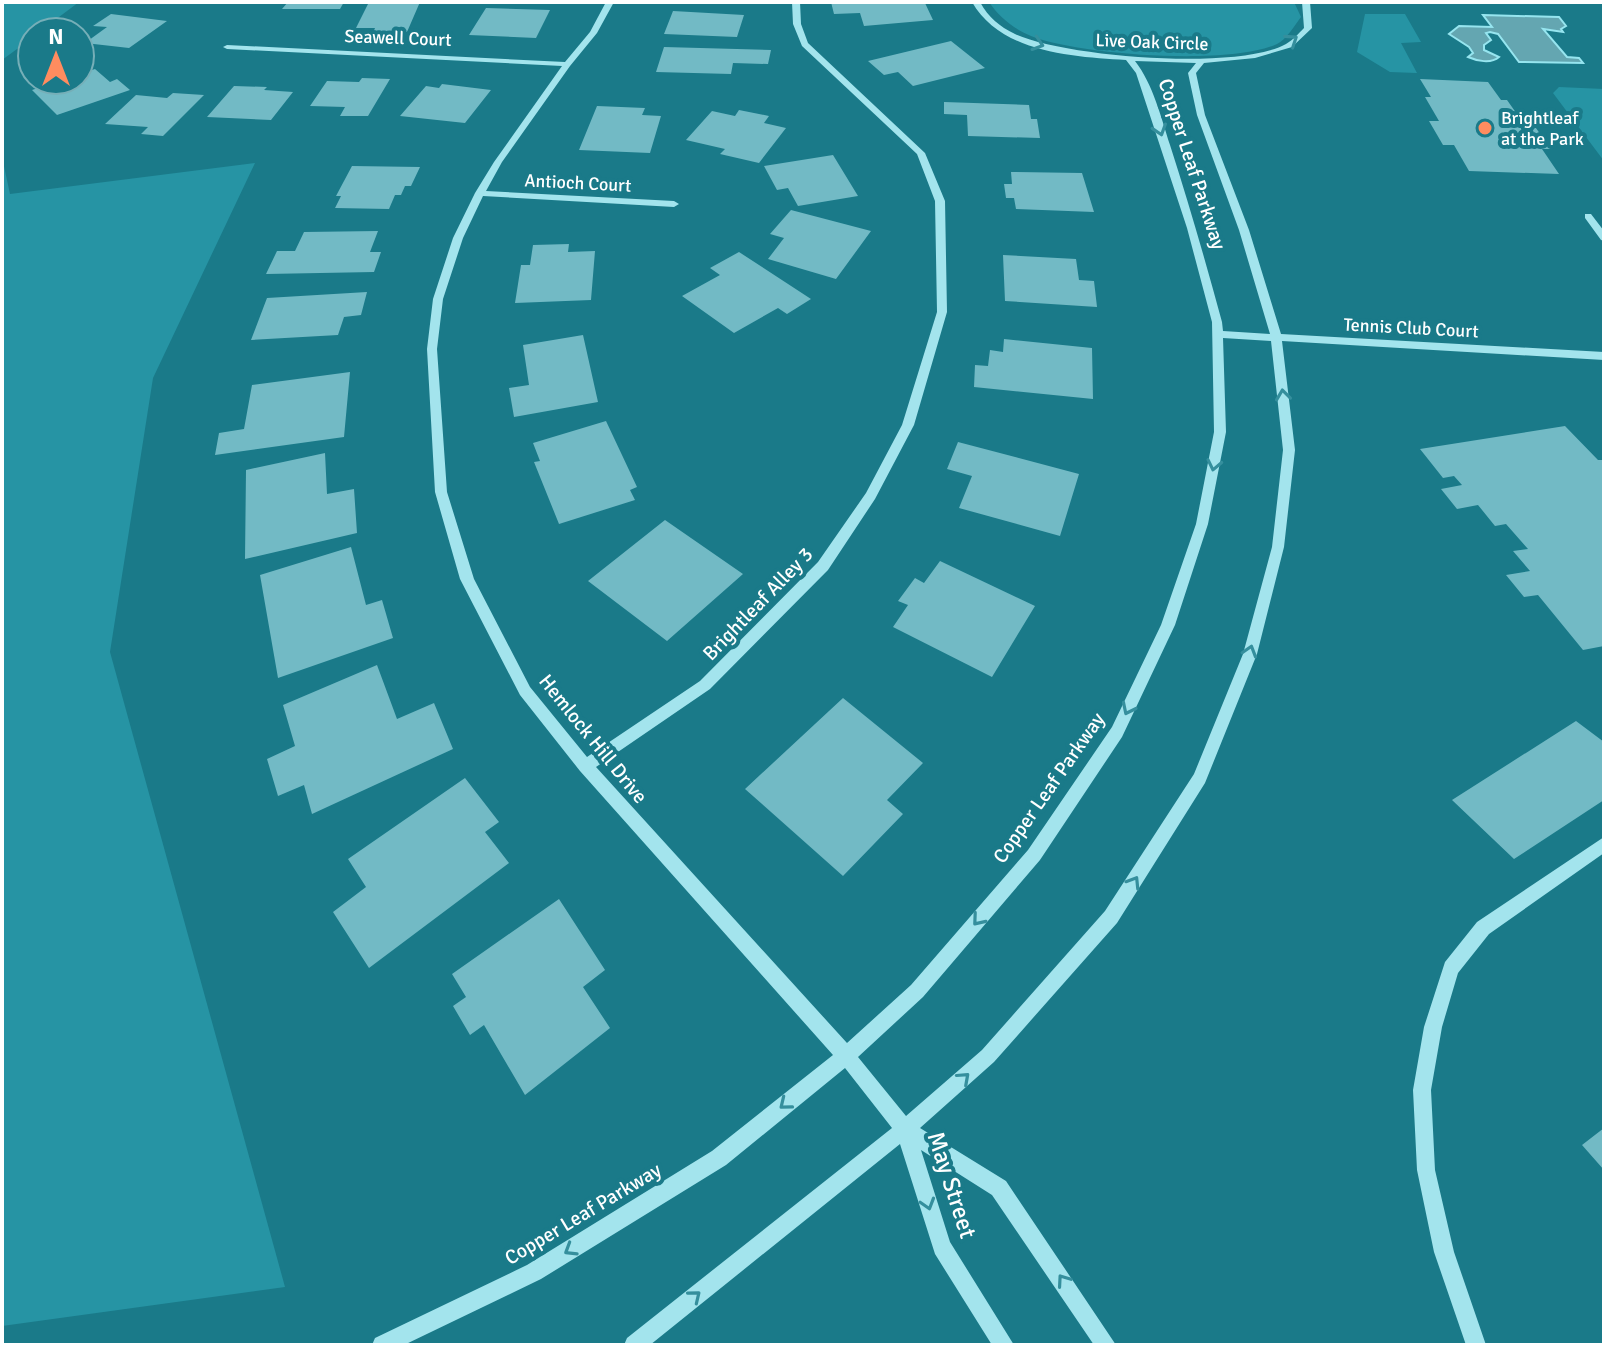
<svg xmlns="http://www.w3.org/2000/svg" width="1606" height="1347" viewBox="0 0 1606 1347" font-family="Signika,sans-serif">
<rect width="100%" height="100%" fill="#1a7a89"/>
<path fill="#2694a4" d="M2,2H79L39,32H32V38L2,60Z
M989,2H1294L1301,17C1295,25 1286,40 1277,44C1230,66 1079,55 1031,36C1014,29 999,17 989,2Z
M1365,14H1405L1421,42L1401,43L1417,73L1390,72L1357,52Z
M1559,87L1604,89V161L1553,93Z
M2,157L10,194L255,163L153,378L110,652L285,1287L2,1326Z"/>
<path fill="#64a6b1" stroke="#96e5ef" stroke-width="2" d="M1483,15L1559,17L1566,26L1561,29L1563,32L1543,29L1567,57L1579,58L1583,63L1519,62L1498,34L1490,32L1486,33L1491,40L1484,45V50L1499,57C1491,64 1477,61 1468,57L1473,53L1469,47L1449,34L1459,26L1492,27Z"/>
<path fill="#72bac5" d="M288,2H344L340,9H282Z
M369,2H420L407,32L373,33L375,28H356Z
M831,2L925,3L933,20L864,26L860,13L834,14Z
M486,8L550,10L536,38L469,35Z
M673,11L744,15L737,37L664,34Z
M111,14L167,21L129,48L85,43L107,27L93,26Z
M951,41L985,68L913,86L898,72L884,75L868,61Z
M664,47L771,50L768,64L733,63L731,74L656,72Z
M95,69L110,82L117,79L130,90L57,115L32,90L62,80H80V74Z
M362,78L390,79L368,116H340L345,107L310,106L327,81L359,82Z
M1420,79L1488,82L1501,100H1507L1524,124H1533L1551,149H1542L1559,174L1469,171L1454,145H1443L1429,121H1439L1425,97H1431Z
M442,84L491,90L465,123L400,116L426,86L439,88Z
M234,86L267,87L264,90L293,92L271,120L207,117Z
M173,93L204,95L163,136L141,134L148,127L105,124L136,95L167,98Z
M944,102L1029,105L1031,119H1037L1040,138L968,136L967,115L944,114Z
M597,106L645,108L642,115L661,116L650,153L579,150Z
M739,110L769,116L764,123L786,128L759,163L720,154L725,149L686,140L712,111L735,116Z
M833,155L858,196L798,206L788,188L777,190L764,166Z
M352,166L420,167L411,186H405L401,195H395L389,209L335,208L341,196H336Z
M1011,172L1082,173L1094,212L1016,209L1014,198H1006L1004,184H1012Z
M791,210L871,231L836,279L768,259L784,238L770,234Z
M378,231L370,252H381L374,272L266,274L277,251H295L304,232Z
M569,244L568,252L595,251L591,300L515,303L521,265H530L533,245Z
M739,252L811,299L787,314L778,308L734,333L682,296L720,275L710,268Z
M1003,255L1076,259L1079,280L1094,281L1097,307L1005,301Z
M367,292L361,315L344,317L338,335L251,340L267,298Z
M583,335L598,402L514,417L509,388L529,385L523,345Z
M1004,339L1092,348L1093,399L974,387L975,365L988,366L990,350L1003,352Z
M350,372L344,437L215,455L219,433L244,429L252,385Z
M606,421L637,487L630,490L635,500L559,524L534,462L540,461L533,443Z
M1565,426L1598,460H1604V646L1583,650L1538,595L1524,597L1506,575L1530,571L1513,551L1528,549L1506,524L1495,526L1478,505L1457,509L1441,489L1462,485L1454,476L1443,478L1420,449Z
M958,442L1079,474L1060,536L959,508L972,476L947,469Z
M325,453L327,494L354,489L357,533L245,559L246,470Z
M665,520L743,574L667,641L588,581Z
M351,547L366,605L382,600L393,638L278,678L260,575Z
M940,561L1035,606L992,677L893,627L908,605L898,601L915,578L924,583Z
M377,665L397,719L434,703L453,749L312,814L304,785L278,796L267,759L295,746L283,705Z
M843,698L923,763L887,800L903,814L843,876L745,789Z
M1576,721L1604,742V800L1514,859L1452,800Z
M465,778L499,822L485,832L509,863L369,968L333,912L366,887L348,859Z
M559,899L605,970L583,987L610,1028L525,1095L484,1025L470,1035L453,1006L466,997L452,974Z
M1604,1128V1170L1582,1145Z"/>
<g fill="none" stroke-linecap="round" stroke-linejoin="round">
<path fill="#a3e4ed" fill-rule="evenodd" d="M606,2H614L597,33L570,66L502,162L486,191L674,201L679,204L674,207L483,196L463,238L443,299L437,349L447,492L474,579L530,687L587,757L700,681L818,562L866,493L902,425L937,312L935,201L917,154L802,46L793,24L792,2H800L801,24L808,43L925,153L945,201L947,312L914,425L875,499L828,570L710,689L596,767L847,1043L911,985L1028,850L1112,727L1161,625L1196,524L1214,432L1212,322L1187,228L1136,73L1126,60C1074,57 1001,53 972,2H980C989,18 999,26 1015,34C1066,57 1237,71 1286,44C1293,40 1299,33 1304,28L1302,2H1310L1312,28L1292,47L1255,58L1204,63L1196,73L1205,115L1249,230L1281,334L1604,352V360L1282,341L1295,450L1284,547L1257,654L1205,783L1117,923L994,1062L920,1128L1006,1181L1116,1345H1094L992,1195L921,1150L950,1242L1014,1345H992L935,1254L900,1144L650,1345H624L627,1338L892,1128L845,1068L726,1165L541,1279L404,1345H372L375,1338L527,1265L712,1151L833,1055L580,771L520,695L460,579L435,492L427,349L433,299L453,238L475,193L494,162L562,66L227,49L223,47L227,45L565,62L590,32ZM1135,61L1196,63L1188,73L1197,115L1239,230L1270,334L1223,331L1222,322C1206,263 1189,204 1170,145C1161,117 1153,84 1135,61ZM1223,338L1271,341L1283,450L1272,547L1243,654L1194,774L1105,911L982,1050L906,1116L858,1057L923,997L1040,860L1122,737L1175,625L1208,524L1226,432Z
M1585,214H1591L1604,231V241L1601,240L1585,218Z
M1604,837V853L1489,934L1458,973L1442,1027L1431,1090L1435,1170L1454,1252L1486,1345H1466L1434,1252L1417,1170L1413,1090L1424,1027L1445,962L1477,922Z"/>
</g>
<defs><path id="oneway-chevron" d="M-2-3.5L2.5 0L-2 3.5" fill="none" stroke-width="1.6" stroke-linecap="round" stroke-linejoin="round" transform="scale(2)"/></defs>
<g stroke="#358f9d">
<use href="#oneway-chevron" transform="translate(1292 40) rotate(-34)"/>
<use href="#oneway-chevron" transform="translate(1038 44) rotate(18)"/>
<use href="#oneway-chevron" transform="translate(1160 130) rotate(72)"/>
<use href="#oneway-chevron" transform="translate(1283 395) rotate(-97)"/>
<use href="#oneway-chevron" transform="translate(1214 465) rotate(102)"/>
<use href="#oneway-chevron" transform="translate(1250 651) rotate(-73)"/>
<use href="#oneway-chevron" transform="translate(1128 709) rotate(116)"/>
<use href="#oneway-chevron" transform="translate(1134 882) rotate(-58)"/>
<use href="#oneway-chevron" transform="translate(978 920) rotate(130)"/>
<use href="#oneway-chevron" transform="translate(964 1078) rotate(-42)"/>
<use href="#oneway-chevron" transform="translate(785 1104) rotate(141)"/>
<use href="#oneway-chevron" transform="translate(928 1204) rotate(73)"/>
<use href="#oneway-chevron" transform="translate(570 1250) rotate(148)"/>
<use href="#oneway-chevron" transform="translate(1063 1280) rotate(-125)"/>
<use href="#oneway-chevron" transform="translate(695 1296) rotate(-39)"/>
</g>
<circle fill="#ff8c5f" stroke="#1a7a89" stroke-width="3" cx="1485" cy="128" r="8"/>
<g text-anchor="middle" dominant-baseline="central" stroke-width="8" stroke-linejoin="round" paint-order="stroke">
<g font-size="18" fill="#fff" stroke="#1a7a89">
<text transform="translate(398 38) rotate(2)">Seawell Court</text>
<text transform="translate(1152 42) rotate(2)">Live Oak Circle</text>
<text transform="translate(578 183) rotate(3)">Antioch Court</text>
<text transform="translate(1411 328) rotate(3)">Tennis Club Court</text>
</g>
<g font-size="18" fill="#fff" stroke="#1a7a89" text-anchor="start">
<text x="1501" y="118">Brightleaf<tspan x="1501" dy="21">at the Park</tspan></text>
</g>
<g font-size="20" fill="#fff" stroke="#1a7a89">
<text transform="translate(1192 164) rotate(72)">Copper Leaf Parkway</text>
<text transform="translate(758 604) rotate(-46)">Brightleaf Alley 3</text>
<text transform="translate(593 739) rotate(51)">Hemlock Hill Drive</text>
<text transform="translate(1049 788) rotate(-55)">Copper Leaf Parkway</text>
<text transform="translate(583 1214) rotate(-31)">Copper Leaf Parkway</text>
</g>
<g font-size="24" fill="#fff" stroke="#1a7a89">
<text transform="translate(952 1185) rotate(72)">May Street</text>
</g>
</g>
<rect width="1606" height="1347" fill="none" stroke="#ffffff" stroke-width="8"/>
<g transform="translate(56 56)"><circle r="38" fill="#1a7a89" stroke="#76afb8" stroke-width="2"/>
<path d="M0-6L14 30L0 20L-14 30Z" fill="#ff8c5f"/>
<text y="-12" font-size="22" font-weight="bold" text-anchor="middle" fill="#ffffff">N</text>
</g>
</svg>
